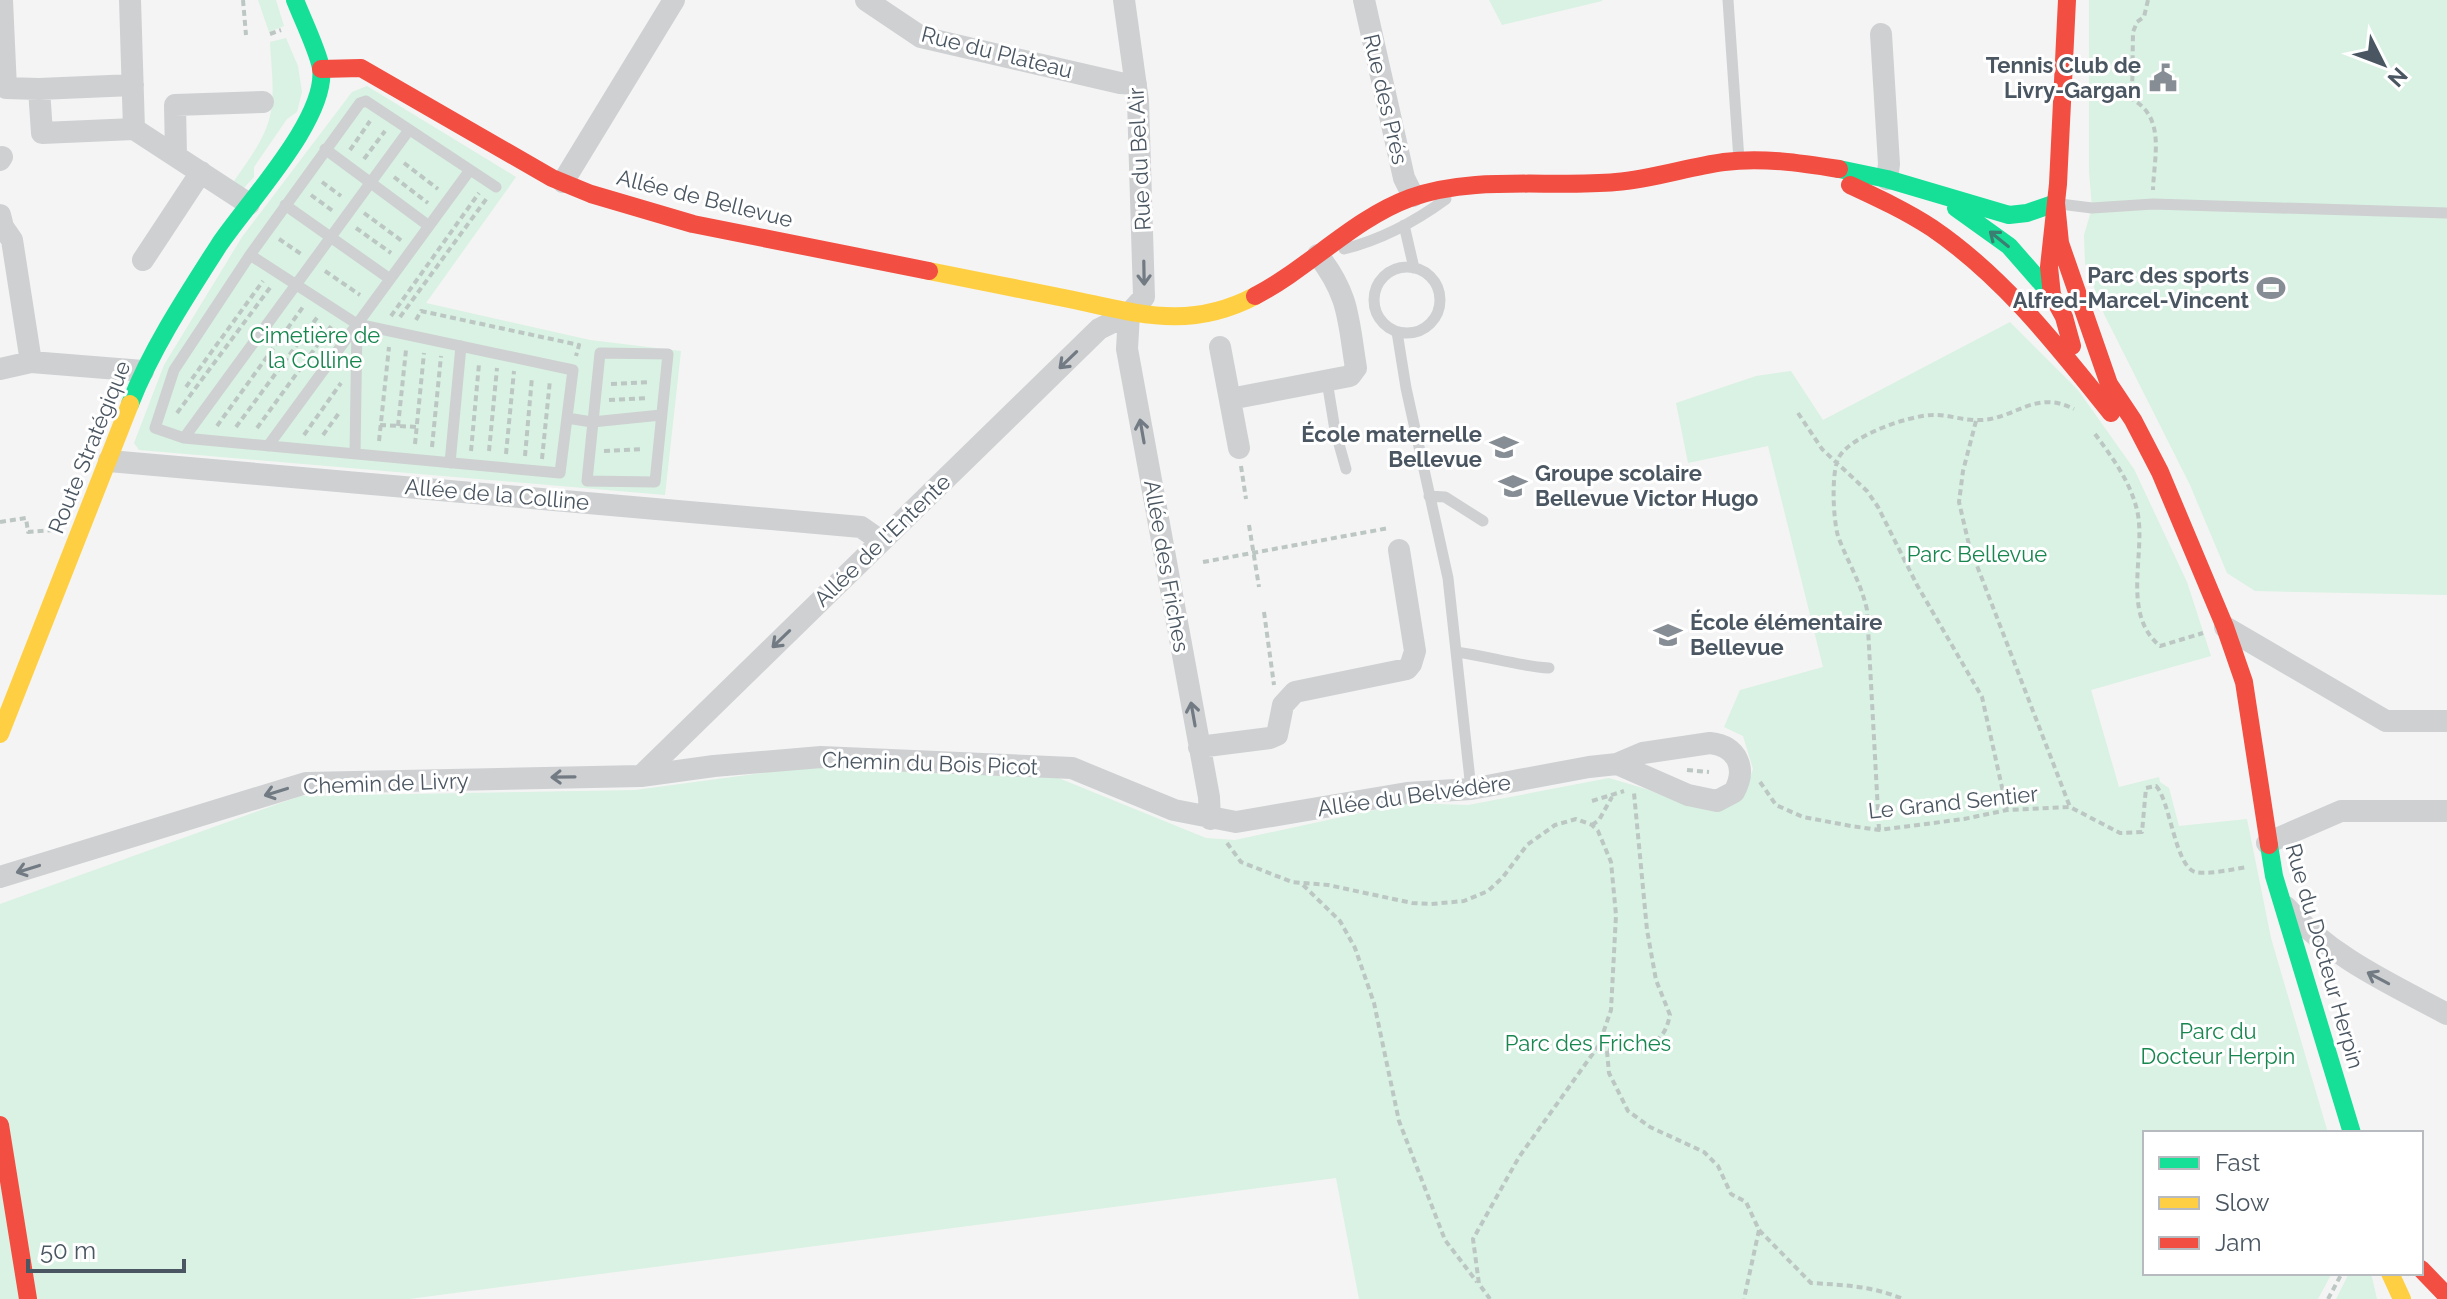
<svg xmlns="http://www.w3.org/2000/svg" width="2447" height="1299" viewBox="0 0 2447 1299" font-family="Raleway,sans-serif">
<rect width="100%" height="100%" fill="#f4f4f4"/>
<path fill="#d9f2e3" d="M258,0H276L284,26L269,32Z
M1489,0H1602V1L1502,25Z
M2089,0H2447V595L2255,591L2227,573L2190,485L2104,314L2085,263L2084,235L2092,208L2089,171Z
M286,38L298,66L302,92L297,112L287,119L254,167V177L243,189L234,181C246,163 263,142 269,120C276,96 271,67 270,42Z
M367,86L516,177L426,303L590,340L681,351L665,495L139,450L134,443L164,365L242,237L352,92Z
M2010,322L2078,390L2134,469L2187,582L2211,656L2091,690L2119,787L2159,777L2160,782L2169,788L2179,826L2247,819L2271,938L2328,1133H2145V1273H2332L2318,1299H1359L1336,1178L409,1299H0V904L300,796L635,790L814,766L1056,777L1206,838L1235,840L1407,803L1468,805L1609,778L1646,789L1686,805L1717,812L1742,800L1753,769L1743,736L1724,727L1740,690L1823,667L1768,446L1688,463L1676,403L1756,376L1791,371L1823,420Z
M2349,1273H2371L2377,1299H2336Z"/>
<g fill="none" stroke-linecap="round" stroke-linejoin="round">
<path stroke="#bcc7c4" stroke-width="4" stroke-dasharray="6 4" stroke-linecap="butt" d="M243,0L246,35
M2148,0L2144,17L2137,22L2133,32L2132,99C2166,118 2154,156 2153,190
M270,34L281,30
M350,150L370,121
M364,159L385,131
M404,163L438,189
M394,177L428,203
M322,182L341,196
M311,195L333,211
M364,213L402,241
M356,228L391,253
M279,239L301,254
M325,271L360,295
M391,316L479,193
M400,317L487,198
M416,320L421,311L579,345L576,356
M611,384L650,382
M186,387L263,281
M609,400L648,398
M177,413L272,285
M1798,413L1822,449L1867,491L1878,507L1917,585L1982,697L2007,810
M1976,421L1963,471L1959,502L1969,545L2070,807
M380,425L417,427
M217,426L303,307
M398,426L406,350
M236,427L319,315
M257,428L332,325
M2095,434C2112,457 2130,481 2137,510C2147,552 2120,613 2160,646L2203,633
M304,435L341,383
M323,435L339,413
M379,441L389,347
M415,444L424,353
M432,447L441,356
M471,451L479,364
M489,451L497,368
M604,451L643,449
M506,454L514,371
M525,456L532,377
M542,459L550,380
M1241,466L1246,499
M0,522L26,518L28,532L55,530
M1249,525L1259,587
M1203,562L1389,528
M1264,612L1274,685
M1687,770L1709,772
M1760,782L1776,805L1803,817L1851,826L1879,830L1964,819L2007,810L2070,807L2120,833L2142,832L2146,788L2156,786C2170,800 2175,866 2195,872C2207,875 2234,869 2247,867
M1592,801L1624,791
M1592,825L1599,820L1612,797
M1879,830L1867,610C1861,582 1847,561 1838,536C1833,519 1831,471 1839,457C1852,435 1908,416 1932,415C1947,414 1960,420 1975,420C2014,422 2033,388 2074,409
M1227,843L1241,862L1292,882L1328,885L1412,903L1431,904L1464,901L1488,891L1503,877L1527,845L1555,825L1576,819L1592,825L1598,831L1611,862L1616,915L1611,1010L1599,1045L1519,1157L1473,1239L1479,1284L1490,1299
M1303,885L1340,921L1355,948L1374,1003L1399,1121L1445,1240L1477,1282
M1599,1045C1614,1057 1645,1051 1659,1038C1666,1032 1668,1023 1670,1015L1656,980L1647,930L1634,793
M1607,1051L1609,1073L1628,1111L1650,1127L1704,1152L1718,1166L1731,1194L1746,1202L1759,1230L1744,1299
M1759,1230L1811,1283C1844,1285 1872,1286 1903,1299
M2328,1299L2342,1273"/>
<path stroke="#ced0d2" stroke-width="11" d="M1728,0L1739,160
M325,149L429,226
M2060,204L2092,208L2153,204L2447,213
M285,205L390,279
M1404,225L1414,268
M1344,249C1380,240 1416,221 1446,199
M250,255L357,324L573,370L560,473L184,438L155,428L174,370L250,255L360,103L366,101L496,187
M1374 300a33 33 0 1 1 66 0a33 33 0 1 1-66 0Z
M1397,332L1406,388L1448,578L1471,789
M600,353L668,354L655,482L587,481Z
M1327,381L1335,430L1346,469
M567,418L592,422L661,415
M184,438L409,130
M268,446L470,170
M355,454L357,324
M450,463L461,346
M1429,496L1445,497L1483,521
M1456,652C1488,656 1517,666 1549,668"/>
<path stroke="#ced0d2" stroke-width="22" d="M2,0L6,88L39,89
M130,0L134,129L42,133L39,89L133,85
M866,0L921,37L1120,83L1136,84
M1364,0L1404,178L1413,196
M1881,34L1889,164L1887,179
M134,129L249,204
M176,155L175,105L263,102
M0,160L2,157
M563,182L674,0
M0,215L3,227L12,240L31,362
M143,260L201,172
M1129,314L1127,349L1209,797L1210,819
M1220,347L1239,448
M0,369L31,362L143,371
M1230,399L1350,376L1356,368C1348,320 1350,296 1318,255
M109,461L861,527L881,541
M2225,627L2386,721H2447
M1710,743C1738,746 1747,769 1734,792L1717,801L1688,795L1617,764L1643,753Z
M1199,747L1270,738L1277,735L1283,705L1295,692L1407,669L1411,664L1415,651L1399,550
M641,776L1099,329L1129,314L1144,297L1138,101L1124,0
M2267,843L2341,811H2447
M0,877L306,783L641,776L714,766L821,757L1072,768L1174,810L1236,822L1407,793L1471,789L1589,767L1617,764
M2286,907C2331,957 2389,983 2447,1014"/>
<path stroke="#16e098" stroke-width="18" d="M1839,169L1887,179L2009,215L2027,213L2056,203
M1956,208L2009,246L2052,295
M130,404C152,348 187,295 219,245C247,203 328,118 321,68C318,51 302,18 295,0
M2269,845L2274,876L2352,1133"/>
<path stroke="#ffcf43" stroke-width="18" d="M929,271C976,280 1022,290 1069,299C1138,313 1188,331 1255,296
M0,734L130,404
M2390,1273L2402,1299"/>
<path stroke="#f24e42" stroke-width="18" d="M2067,0L2058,184L2049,267L2052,295L2064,317L2072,346
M321,69L361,68L552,178L591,194L693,224L929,271
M1850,185C1878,198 1906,211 1932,228C2004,277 2057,346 2111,413
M2056,203L2060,243L2109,384L2133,420L2160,472L2225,627L2244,682L2269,845
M1255,296C1309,268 1353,219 1410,198C1474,175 1549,188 1616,182C1653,179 1688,167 1724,162C1762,157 1801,163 1839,169
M0,1125L28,1299
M2421,1269L2447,1296"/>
</g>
<defs><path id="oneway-shaft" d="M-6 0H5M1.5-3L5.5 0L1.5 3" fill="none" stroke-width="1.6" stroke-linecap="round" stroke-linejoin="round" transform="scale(2)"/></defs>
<use stroke="#3a7f72" href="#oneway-shaft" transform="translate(1999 239) rotate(-141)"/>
<g stroke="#727b83">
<use href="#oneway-shaft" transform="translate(1144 273) rotate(89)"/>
<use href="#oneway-shaft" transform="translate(1068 360) rotate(136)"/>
<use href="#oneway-shaft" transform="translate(1142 431) rotate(-100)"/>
<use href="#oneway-shaft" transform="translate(781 639) rotate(136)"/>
<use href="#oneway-shaft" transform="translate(1193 714) rotate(-100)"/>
<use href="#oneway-shaft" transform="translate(563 777) rotate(179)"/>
<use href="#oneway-shaft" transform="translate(276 792) rotate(163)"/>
<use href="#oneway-shaft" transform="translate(28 869) rotate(163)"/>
<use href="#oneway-shaft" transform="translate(2378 978) rotate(-152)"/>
</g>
<defs>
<symbol id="civic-bare" viewBox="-9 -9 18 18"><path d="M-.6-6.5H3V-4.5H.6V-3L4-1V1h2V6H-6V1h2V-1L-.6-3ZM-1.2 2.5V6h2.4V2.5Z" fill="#868d94" stroke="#fff" stroke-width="2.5" paint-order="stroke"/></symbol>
<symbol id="stadium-bare" viewBox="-9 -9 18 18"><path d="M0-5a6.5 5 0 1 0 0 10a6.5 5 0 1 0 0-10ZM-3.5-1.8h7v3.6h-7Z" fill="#868d94" stroke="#fff" stroke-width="2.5" paint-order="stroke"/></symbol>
<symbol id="school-bare" viewBox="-9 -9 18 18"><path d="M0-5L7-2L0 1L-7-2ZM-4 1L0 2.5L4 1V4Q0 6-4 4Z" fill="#868d94" stroke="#fff" stroke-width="2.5" paint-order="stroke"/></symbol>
</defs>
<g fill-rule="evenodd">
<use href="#civic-bare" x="2143" y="58" width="40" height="40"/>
<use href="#stadium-bare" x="2251" y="268" width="40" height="40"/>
<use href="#school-bare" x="1484" y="427" width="40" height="40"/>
<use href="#school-bare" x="1493" y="466" width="40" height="40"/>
<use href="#school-bare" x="1648" y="615" width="40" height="40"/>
</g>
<g text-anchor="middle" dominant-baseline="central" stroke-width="6" stroke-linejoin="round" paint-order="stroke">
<g font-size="22" fill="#4a5661" stroke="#fff">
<text transform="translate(997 52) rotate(14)">Rue du Plateau</text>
<text transform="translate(1386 99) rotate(77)">Rue des Prés</text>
<text transform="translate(1139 159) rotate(-93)">Rue du Bel Air</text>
<text transform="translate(705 198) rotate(14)">Allée de Bellevue</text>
<text transform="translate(89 447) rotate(-68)">Route Stratégique</text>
<text transform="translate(497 494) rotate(5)">Allée de la Colline</text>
<text transform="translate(882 540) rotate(-44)">Allée de l'Entente</text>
<text transform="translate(1167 566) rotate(80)">Allée des Friches</text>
<text transform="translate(930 763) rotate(2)">Chemin du Bois Picot</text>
<text transform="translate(386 783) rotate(-2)">Chemin de Livry</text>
<text transform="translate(1414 795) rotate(-8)">Allée du Belvédère</text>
<text transform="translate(1953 802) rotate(-6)">Le Grand Sentier</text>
<text transform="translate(2325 956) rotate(74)">Rue du Docteur Herpin</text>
</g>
<g font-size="22" font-weight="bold" fill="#4a5661" stroke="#fff" text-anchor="end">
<text x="2141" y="65">Tennis Club de<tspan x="2141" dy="25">Livry-Gargan</tspan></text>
<text x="2249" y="275">Parc des sports<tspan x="2249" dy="25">Alfred-Marcel-Vincent</tspan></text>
<text x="1482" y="434">École maternelle<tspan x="1482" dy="25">Bellevue</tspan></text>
<text x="1535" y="473" text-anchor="start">Groupe scolaire<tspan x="1535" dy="25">Bellevue Victor Hugo</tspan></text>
<text x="1690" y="622" text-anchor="start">École élémentaire<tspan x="1690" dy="25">Bellevue</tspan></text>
</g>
<g font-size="22" fill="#17864f" stroke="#fff">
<text x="315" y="335">Cimetière de<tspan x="315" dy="25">la Colline</tspan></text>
<text x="1977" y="554">Parc Bellevue</text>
<text x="2218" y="1031">Parc du<tspan x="2218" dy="25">Docteur Herpin</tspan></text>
<text x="1588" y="1043">Parc des Friches</text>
</g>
</g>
<rect x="2143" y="1131" width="280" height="144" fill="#ffffff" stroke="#b7bbc0" stroke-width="2"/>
<rect x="2159" y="1157" width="40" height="12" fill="#16e098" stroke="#b7bbc0" stroke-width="2"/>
<text x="2215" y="1171" font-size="24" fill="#4a5661">Fast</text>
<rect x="2159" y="1197" width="40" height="12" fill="#ffcf43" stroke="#b7bbc0" stroke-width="2"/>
<text x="2215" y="1211" font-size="24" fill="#4a5661">Slow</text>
<rect x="2159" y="1237" width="40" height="12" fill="#f24e42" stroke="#b7bbc0" stroke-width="2"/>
<text x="2215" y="1251" font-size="24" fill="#4a5661">Jam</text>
<g transform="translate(2383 64) rotate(132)" stroke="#ffffff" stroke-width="6" paint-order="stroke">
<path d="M0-6L14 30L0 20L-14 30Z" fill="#4a5661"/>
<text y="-12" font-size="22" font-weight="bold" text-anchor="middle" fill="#4a5661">N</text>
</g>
<path d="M28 1259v12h156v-12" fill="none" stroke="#4a5661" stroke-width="4"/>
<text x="40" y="1259" font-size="24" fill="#4a5661" stroke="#ffffff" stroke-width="6" paint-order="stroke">50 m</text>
</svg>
